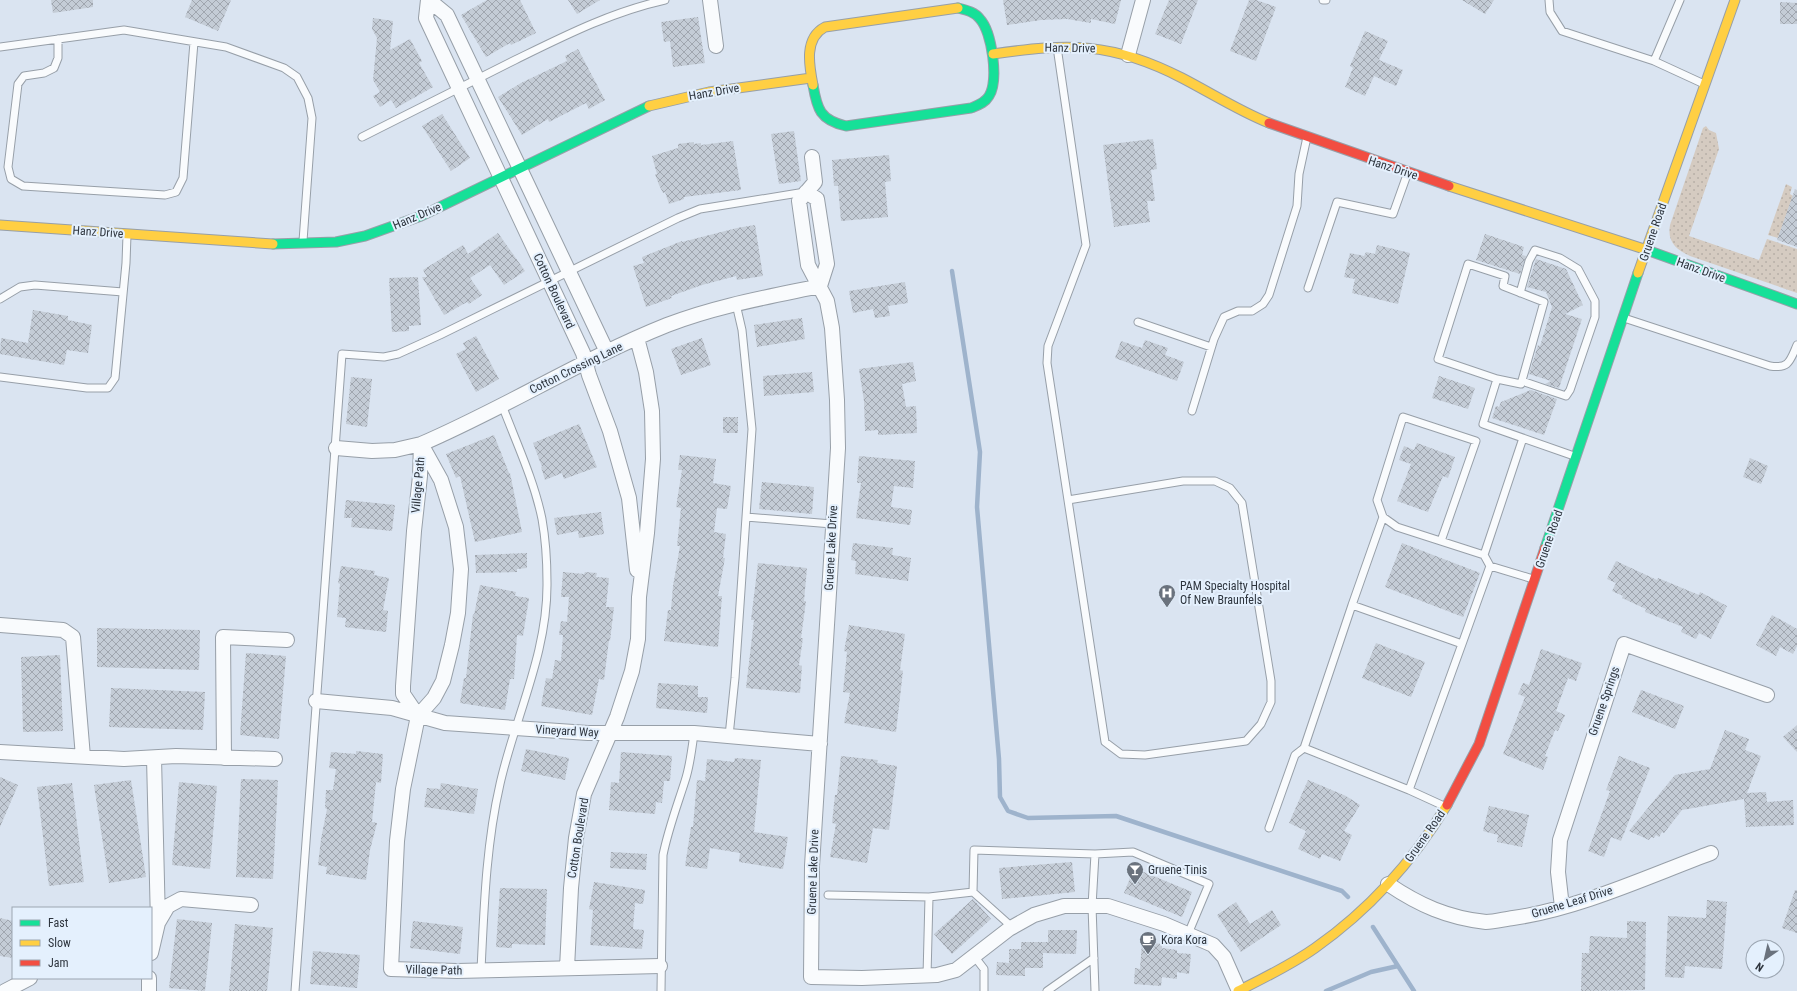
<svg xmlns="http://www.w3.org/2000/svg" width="1797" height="991" viewBox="0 0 1797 991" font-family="'Roboto Condensed',sans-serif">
<defs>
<pattern id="grass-dots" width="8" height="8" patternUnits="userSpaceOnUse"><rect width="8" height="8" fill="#d5cbc1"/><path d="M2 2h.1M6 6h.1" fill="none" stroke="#b7afa7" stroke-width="1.8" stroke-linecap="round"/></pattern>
<pattern id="building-cross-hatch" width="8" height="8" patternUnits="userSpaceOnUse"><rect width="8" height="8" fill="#c4ccd6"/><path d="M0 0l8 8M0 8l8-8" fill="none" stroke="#a0a6af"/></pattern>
</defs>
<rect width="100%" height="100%" fill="#dae4f1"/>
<path fill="url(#grass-dots)" d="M1706,126L1709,130L1716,133L1719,149L1689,236L1759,260L1767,239L1797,249V293L1690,256C1676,249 1667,242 1670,225L1703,128Z
M1786,184L1792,187L1790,194L1793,196L1778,238L1768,235Z"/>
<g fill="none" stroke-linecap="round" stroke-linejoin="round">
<path stroke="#9eb3cc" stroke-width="4.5" d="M952,271L980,452L977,507L999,759L1000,797L1008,811L1028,818L1116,816L1342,891L1348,897
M1373,927L1414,991
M1326,991L1371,972L1398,966"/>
</g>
<path fill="url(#building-cross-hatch)" d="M51,0H93V7L53,13Z
M192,0H231L218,31L185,17Z
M487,0H520L536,33L511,45L510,43L486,57L461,15Z
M568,0H600L577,14Z
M1003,0H1121L1115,24L1091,19V23L1067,19L1041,20L1007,25Z
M1169,0H1198L1181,44L1155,34Z
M1249,0H1256L1276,7L1256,61L1230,51Z
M1462,0H1494L1485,14Z
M1780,2L1797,3V24H1780Z
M698,17L705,63L673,67L670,41L664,42L661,22Z
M373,18L393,21L390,50L410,39L422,61L419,63L433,87L396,108L391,100L380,107L373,96L380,92L373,80L377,38L372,29Z
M1365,31L1388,41L1379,60L1403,70L1396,86L1374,76L1365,96L1345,87L1353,68L1350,66Z
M578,49L605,100L589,109L586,103L549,122L548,119L522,135L498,97L521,83L567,61L565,56Z
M442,114L470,158L451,171L422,126Z
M794,131L801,181L779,184L771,134Z
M1153,139L1157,169L1151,170L1155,201H1147L1150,222L1114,227L1103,145Z
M733,141L741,190L684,197V199L669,204L665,192L663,193L659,185L655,174H657L652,156L678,148V144L694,142V144L701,143V145Z
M889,155L891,181L885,182L888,217L841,221L838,186H834L832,160Z
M1795,189L1797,190V247L1777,240Z
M755,225L763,276L737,280L736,276L702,285L671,296L672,298L646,307L633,266L644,263L642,257L682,241V242L737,228Z
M498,233L525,271L504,285L490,265L470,278L482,295L469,304L467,302L444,315L422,277H427L423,270L463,245L468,254Z
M1485,234L1524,247L1522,255L1526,256L1520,274L1476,260Z
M1377,245L1410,253L1398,304L1352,293L1355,279L1344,277L1350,253L1364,256L1366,252L1375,254Z
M1536,259L1566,269L1583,305L1565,314L1582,319L1559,388L1545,384L1551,381L1529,374L1538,345L1540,346L1552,307L1546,292L1527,287Z
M418,277L421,325L409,326V331L392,332L389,278Z
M905,282L908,303L888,306L890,316L875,318L873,309L853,313L849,291Z
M33,310L68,316V320L92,325L88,353L67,350L64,365L0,354L1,338L28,343Z
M802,318L805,339L757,347L754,325Z
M476,336L499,379L476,392L456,354L466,349L463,343Z
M702,338L711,365L681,375L671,349Z
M1145,340L1168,348L1165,355L1184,362L1177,381L1115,358L1121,341L1142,348Z
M913,362L916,381L902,384L906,407L916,406L917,433L878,435V430L865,431L864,401L859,369Z
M812,372L814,392L764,396L763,376Z
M1439,376L1475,388L1468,409L1432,398Z
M351,377L372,379L367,427L346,424Z
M1531,390L1557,399L1544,435L1492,418L1496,406L1499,407L1501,402Z
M723,417H738V433H723Z
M579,424L597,467L564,479L562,473L545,480L541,467H542L533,443Z
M494,435L509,473H510L522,532L475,542L460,476L456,478L446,454Z
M1417,443L1455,457L1448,478L1443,476L1428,512L1397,501L1411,464L1399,460L1404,446L1414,450Z
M680,455L716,459L713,483L731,486L727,509L717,508L714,532L726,534L723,558H725L718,596H722L718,647L664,641L668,610H671L673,586L680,546H677L681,508L676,507L682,470H678Z
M859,456L915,461L913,488L894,486L891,507L912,510L910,525L856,518L861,483H857Z
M1750,458L1768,466L1761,484L1743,477Z
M762,482L814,487L812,514L759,509Z
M346,500L395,505L392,531L351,527L352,518H344Z
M601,512L604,534L579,538L578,531L557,535L554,518Z
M853,543L893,548L892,555L911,558L908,581L855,574L856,561L851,560Z
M1402,543L1480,573L1463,617L1385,587Z
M527,553V568L517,569V572L476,573L475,555Z
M1616,561L1657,580L1658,578L1699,595L1700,592L1727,606L1711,639L1699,633L1696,639L1681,632L1683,627L1645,612L1646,609L1622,598L1623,596L1612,591L1616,583L1607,579Z
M758,563L807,568L804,601H806L801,638H803L799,665L802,666L800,693L746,688L754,620H751Z
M341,566L375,571L374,575L389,578L383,610L388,611L386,632L345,627L346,618L337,617L340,584L338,583Z
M563,572L584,574L585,572L597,573L596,577L609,578L606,607H614L610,641L609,640L604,680L599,679L592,715L541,706L546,678L552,679L555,660L561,661L563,635H559L561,621L567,622L569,597H561Z
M480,585L516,592L515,596L529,598L523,636L517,635L514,679H510L505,710L460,703L464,678H466L473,614L474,615Z
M1772,615L1797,629V646L1793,654L1780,647L1776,656L1756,645Z
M849,625L905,634L900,670L903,671L896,732L844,723L850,693L843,692L847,652L844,651Z
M97,628L200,630L199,670L97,667Z
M1376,643L1425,662L1411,697L1362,678Z
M1541,649L1582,663L1576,681L1568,678L1556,711L1565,715L1558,731L1555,730L1545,756L1548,757L1543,770L1503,754L1525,697L1518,694L1523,683L1529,685Z
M246,653L286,656L279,739L240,735Z
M60,655L63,731L23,732L21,657Z
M658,683L698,686V697H708L707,713L656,708Z
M111,688L205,692L203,730L109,727Z
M1641,690L1684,706L1675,729L1632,712Z
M1797,725V752L1783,737Z
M1725,730L1749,739L1745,750L1761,756L1747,793L1766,792L1767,802L1793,800L1794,825L1746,827L1744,799L1682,810L1664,833L1662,832L1659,837L1656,835L1654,838L1651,837L1649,840L1629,831L1675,775L1710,769Z
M526,749L569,758L565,780L521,771Z
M356,751L383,754L381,783L376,782L372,822L377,823L370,850L366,880L326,874L327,867L318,865L321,839L327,809L325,808L326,790H333L336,769L329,768L331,752L356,754Z
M621,752L672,756L670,781H664L662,803L656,802L655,814L609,810L611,782L619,783Z
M841,756L878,760L877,763L897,766L889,830L873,828L867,863L830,857L836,824L832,823L835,795H837Z
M1619,756L1650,768L1621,841L1611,837L1604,857L1588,851L1610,791L1606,790Z
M735,758L761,760L754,832L788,837L783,869L739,862L740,853L710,848L707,869L685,866L691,827H693L697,780L705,781L707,759L734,762Z
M0,777L18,785L0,827Z
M241,779L278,780L273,879L236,877Z
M131,780L146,877L109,883L94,785Z
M1308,780L1346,796L1360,805L1344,831L1352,835L1340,861L1322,854L1320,859L1298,849L1306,831L1289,823Z
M179,782L217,786L210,869L172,865Z
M72,783L84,882L49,886L37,787Z
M441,783L478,789L474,814L424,807L427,788L440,789Z
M1489,806L1529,815L1522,847L1497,842L1498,835L1483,831Z
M611,852L647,854L646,870L610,868Z
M1072,862L1075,892L1002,899L999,868Z
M1134,868L1192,892L1182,917L1124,893Z
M594,882L645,890L643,904L635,903L633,929L644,930L642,949L590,945L593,910L589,909Z
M500,888L547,889L545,945L512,944V948L496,947Z
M1795,890H1797V933L1782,928Z
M973,899L991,919L952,954L934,934Z
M1707,900L1727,902L1722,969L1685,966L1684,978L1665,977L1668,916L1706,918Z
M1236,902L1250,924L1272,910L1281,925L1241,952L1217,915Z
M0,918L13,921V958L0,956Z
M177,919L212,923L205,991L169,988Z
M413,921L463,927L460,954L410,948Z
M1627,921L1646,922L1645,990L1581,991L1582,953H1589L1590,936L1627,938Z
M235,924L273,928L267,991H229Z
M1048,930H1077L1076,954L1043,953V968H1025V976L996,975L997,962L1009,963V949H1021V942H1048Z
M1142,942L1162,944V948L1177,950V953L1191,954L1189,974L1177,972V979L1162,977L1161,986L1134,984L1135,968L1140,969Z
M313,951L360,955L357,988L310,984Z"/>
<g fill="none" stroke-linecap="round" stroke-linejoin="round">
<defs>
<path id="lane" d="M1323,0H1326
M1549,0L1550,12L1562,31L1654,61
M1680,0L1654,61L1704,84
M58,39V58L54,68L44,73L24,76L18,84L8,167L11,179L23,186L165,195L176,192L183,178L194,42
M0,47L124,30L226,47L284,68L297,77L308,98L312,118L303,241
M1057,47L1086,245L1048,346L1047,363L1105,742L1121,754L1145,755L1246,741L1261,724L1271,702V681L1242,503L1230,488L1215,481H1183L1068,500
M362,137C413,111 464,86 515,60C564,36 611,12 665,0
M1308,288L1337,202L1393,214L1408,172
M1520,293L1529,261L1535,250L1560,258L1578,269L1595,301V317L1570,390L1566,396L1522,381
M0,299L20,287L35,285L123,292
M1624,318L1770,366C1789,369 1790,361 1797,345
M1138,322L1211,347
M0,377L87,388H108L115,378L126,263L127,235
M1497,379L1438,359L1468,264L1505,276L1503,286L1544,302L1521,384L1497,379L1483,424L1574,456
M1192,411L1214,339L1224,317L1238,311H1252L1263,304L1269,295L1297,206L1299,174L1307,137
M746,517L832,524
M1441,541L1476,441L1403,417L1377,500L1383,517L1397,527L1484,555L1490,566L1533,579
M1484,555L1523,438
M1352,605L1383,517
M1462,644L1490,566
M729,736L735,678L752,429L742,330L736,304
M1409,790L1304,748L1352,605L1462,644L1409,790L1444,806
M1269,828L1295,755L1304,748
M973,892L974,850L1095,854
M828,895L929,897
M974,956L984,969V991
M481,970C484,908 486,845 500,784C515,717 548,653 547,582C547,564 545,536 542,519C534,480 516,442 502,405
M927,976L929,897L973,892L1012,927
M295,991L342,354L384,357L398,354L440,335L678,218L700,209L805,192
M661,991L663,855C668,830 677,806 685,781C690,766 692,749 694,733
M1047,991L1094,958
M1095,991L1092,906L1095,854L1133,852L1209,884L1188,934"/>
<path id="street" d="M428,0L426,18L583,353L589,375L610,431L629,498L637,570
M429,0L447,15L607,352
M710,0L716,46
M1128,55L1143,0
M812,157L815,182L799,201L808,265L827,301L832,328L837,400L838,448L812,866L811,977L862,978L937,975L956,970L1009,929L1034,915L1064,906H1108L1164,924L1213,945L1224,957L1239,991
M806,192L817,199L827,264L820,286
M421,444L441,480L456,527L461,569L458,613L452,645L443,681L434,698L418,716L403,789L397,841L391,969L457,971L660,966
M336,448L372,451L395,450L421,444C505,408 582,359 667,325C716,306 768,297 820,286
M0,625L63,630L73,637L83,757
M316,701L392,708L445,723L588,733H694L820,744
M418,716L403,694V686L414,531L420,476L421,444
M0,752L124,759L176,756L275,759
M224,758L223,637L287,640
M1388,884C1419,905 1448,918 1486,922C1494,922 1505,919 1513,918C1578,909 1649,876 1711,853
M1562,907L1558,872L1560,840L1624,644L1767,695
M151,921L158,923L154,758
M151,953L158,923L168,906L181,899L251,905
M567,968L571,888L576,838L584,794L617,717L632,671L638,639L639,597L647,533L653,459L652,411L646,372L637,338
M5,991L30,978
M149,991V978"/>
<path id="fast" d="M813,85C817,109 820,120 846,126L971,108C978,105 985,103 989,96C999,81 992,32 980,19C975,12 966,10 958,8
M273,244L336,242L365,236L421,216L649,106
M1644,249L1797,304
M1545,548L1638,273"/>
<path id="slow" d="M993,54C1069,43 1112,42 1182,78C1211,93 1239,111 1269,123
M813,85C809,65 804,38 825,27L958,8
M649,106L709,92L811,78
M1449,186L1644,249
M0,225L273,244
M1638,273L1735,0
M1238,991C1264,978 1291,965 1315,948C1369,910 1413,861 1447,805"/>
<path id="jam" d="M1269,123L1449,186
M1447,805L1479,744L1545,548"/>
</defs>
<use href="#lane" stroke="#979fa8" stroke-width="9"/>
<use href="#street" stroke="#979fa8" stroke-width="16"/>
<use href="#fast" stroke="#979fa8" stroke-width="11"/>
<use href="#slow" stroke="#979fa8" stroke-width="11"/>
<use href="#jam" stroke="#979fa8" stroke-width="11"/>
<use href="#lane" stroke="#f9fbfd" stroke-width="7"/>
<use href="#street" stroke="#f9fbfd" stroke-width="14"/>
<use href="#fast" stroke="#16e098" stroke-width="9"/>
<use href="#slow" stroke="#ffcf43" stroke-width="9"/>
<use href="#jam" stroke="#f24e42" stroke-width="9"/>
</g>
<defs>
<symbol id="hospital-pin" viewBox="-11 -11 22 30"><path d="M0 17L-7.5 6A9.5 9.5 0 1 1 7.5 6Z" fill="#6a727d" stroke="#e4f0fd"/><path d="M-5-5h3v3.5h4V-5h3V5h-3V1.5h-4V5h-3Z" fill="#fff"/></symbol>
<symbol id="bar-pin" viewBox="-11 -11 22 30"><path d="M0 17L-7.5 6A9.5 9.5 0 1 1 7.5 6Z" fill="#6a727d" stroke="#e4f0fd"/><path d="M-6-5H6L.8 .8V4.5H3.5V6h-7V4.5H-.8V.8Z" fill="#fff"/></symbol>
<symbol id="cafe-pin" viewBox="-11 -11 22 30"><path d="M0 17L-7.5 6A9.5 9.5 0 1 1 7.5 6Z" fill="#6a727d" stroke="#e4f0fd"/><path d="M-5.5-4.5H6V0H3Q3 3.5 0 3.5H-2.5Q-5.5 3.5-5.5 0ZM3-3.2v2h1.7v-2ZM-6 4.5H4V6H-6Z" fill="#fff"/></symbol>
</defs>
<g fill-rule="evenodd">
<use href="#hospital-pin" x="1157" y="583" width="20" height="27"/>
<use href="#bar-pin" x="1125" y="860" width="20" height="27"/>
<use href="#cafe-pin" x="1138" y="930" width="20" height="27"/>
</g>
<g text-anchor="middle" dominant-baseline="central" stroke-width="4" stroke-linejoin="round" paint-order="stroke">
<g font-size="12" fill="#2e353e" stroke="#e4f0fd">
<text transform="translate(1070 48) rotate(1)">Hanz Drive</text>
<text transform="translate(714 92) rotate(-10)">Hanz Drive</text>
<text transform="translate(1393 168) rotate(18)">Hanz Drive</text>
<text transform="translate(417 216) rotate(-23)">Hanz Drive</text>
<text transform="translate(98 232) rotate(4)">Hanz Drive</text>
<text transform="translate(1653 232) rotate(-71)">Gruene Road</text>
<text transform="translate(1701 270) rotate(20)">Hanz Drive</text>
<text transform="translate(554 291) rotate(65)">Cotton Boulevard</text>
<text transform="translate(576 368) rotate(-26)">Cotton Crossing Lane</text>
<text transform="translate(418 485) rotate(-85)">Village Path</text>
<text transform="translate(1549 539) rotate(-71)">Gruene Road</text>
<text transform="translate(831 548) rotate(-87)">Gruene Lake Drive</text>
<text transform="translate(1604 701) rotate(-71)">Gruene Springs</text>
<text transform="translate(567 731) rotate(3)">Vineyard Way</text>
<text transform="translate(1425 836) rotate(-55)">Gruene Road</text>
<text transform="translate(578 838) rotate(-81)">Cotton Boulevard</text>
<text transform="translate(813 872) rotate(-88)">Gruene Lake Drive</text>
<text transform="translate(1572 902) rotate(-17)">Gruene Leaf Drive</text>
<text transform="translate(434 970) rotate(1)">Village Path</text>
</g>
<g font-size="12" fill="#2e353e" stroke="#e4f0fd" text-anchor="start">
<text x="1180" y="586">PAM Specialty Hospital<tspan x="1180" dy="14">Of New Braunfels</tspan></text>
<text x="1148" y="870">Gruene Tinis</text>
<text x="1161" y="940">Kora Kora</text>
</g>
</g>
<rect x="12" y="907" width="140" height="72" fill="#e4f0fd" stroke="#9ba5b1"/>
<rect x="20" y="920" width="20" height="6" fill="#16e098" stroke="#9ba5b1"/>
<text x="48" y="927" font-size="12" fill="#2e353e">Fast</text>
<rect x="20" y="940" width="20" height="6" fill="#ffcf43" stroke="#9ba5b1"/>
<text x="48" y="947" font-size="12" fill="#2e353e">Slow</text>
<rect x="20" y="960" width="20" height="6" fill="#f24e42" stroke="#9ba5b1"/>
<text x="48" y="967" font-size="12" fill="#2e353e">Jam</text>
<g transform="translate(1765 959) rotate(214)"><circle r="19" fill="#e4f0fd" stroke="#9ba5b1"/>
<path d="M0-3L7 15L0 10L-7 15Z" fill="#6a727d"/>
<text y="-6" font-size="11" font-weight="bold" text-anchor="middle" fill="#2e353e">N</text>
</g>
</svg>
